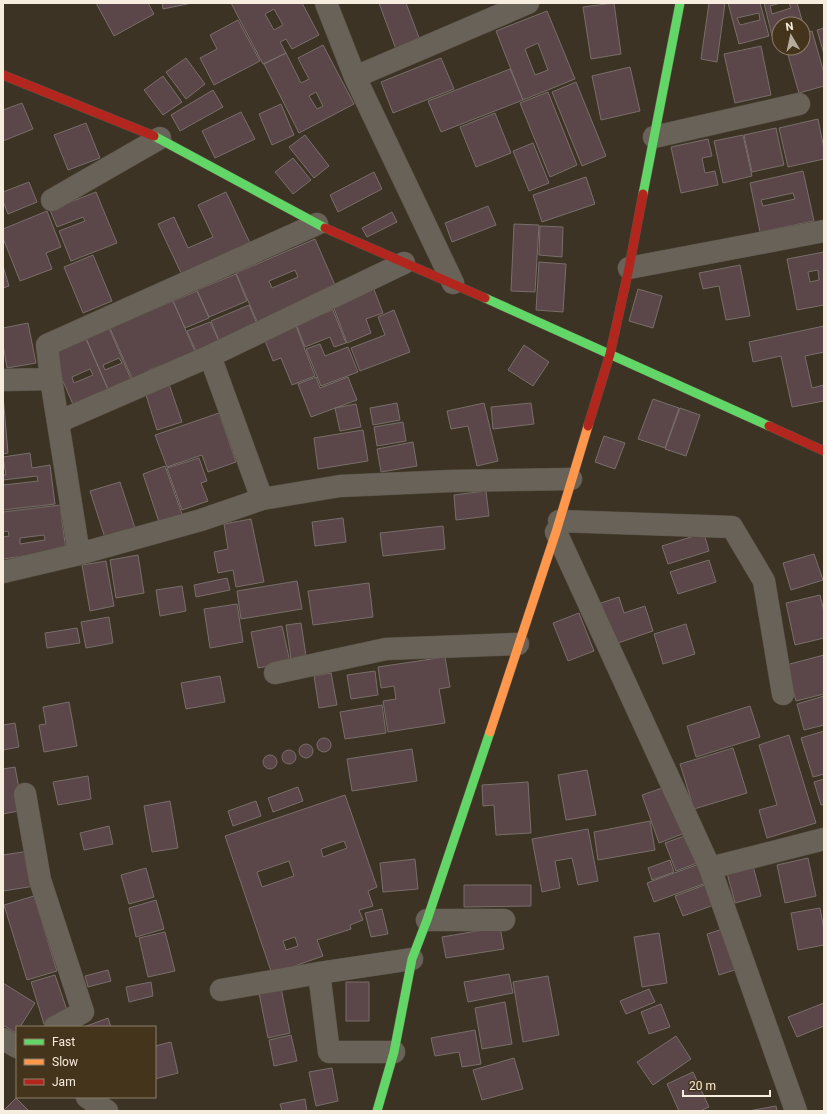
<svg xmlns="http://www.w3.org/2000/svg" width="827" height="1114" viewBox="0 0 827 1114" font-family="Roboto,sans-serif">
<rect width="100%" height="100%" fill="#3c3325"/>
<path fill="#5b4749" stroke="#786e6a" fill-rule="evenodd" d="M96,3H148L154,14L114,36Z
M162,3H192L163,9Z
M231,3H302L319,35L292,49L286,39L280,42L286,53L263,64ZM274,9L283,25L274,30L265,14Z
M379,3H406L421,43L397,52Z
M614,3L621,54L591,59L583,7Z
M709,3H725L717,62L701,59Z
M728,3H760L769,36L739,44ZM759,13L760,20L740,25L737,18Z
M764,3H781L770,6L772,14L791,8L789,3H797L804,27L803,24H779V34L772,36Z
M547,11L575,79L523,100L496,31ZM538,43L548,70L535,75L525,49Z
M238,20L260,61L214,85L200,58L217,49L210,35Z
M824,28V54L817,30Z
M812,31L824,73V86L799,93L786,48H803V34Z
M323,45L354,104L299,133L264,64L286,53L301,83L309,79L298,58ZM316,92L323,106L317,109L309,96Z
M761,46L771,95L735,103L724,54Z
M186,58L205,84L186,99L166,72Z
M441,58L454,89L393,113L381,82Z
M630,67L640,111L601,120L592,76Z
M510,69L523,100L441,132L428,101Z
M163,76L182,102L163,115L144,90Z
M576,82L606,156L582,166L552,92Z
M213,90L223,107L180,131L171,115Z
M548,92L577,165L550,177L520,103Z
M22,103L33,129L3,141V110Z
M281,104L294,135L272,145L259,114Z
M241,112L255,139L215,158L202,131Z
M495,113L511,153L476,167L460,127Z
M818,119L824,149V159L788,167L779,128Z
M86,123L100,158L68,170L54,135Z
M776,128L784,165L752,172L744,135Z
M305,135L329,166L314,178L289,147Z
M743,135L752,176L723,183L714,141Z
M708,139L712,156L702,158L705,173L715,171L718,185L681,193L671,147Z
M533,143L549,183L529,191L513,151Z
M293,158L311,180L293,194L275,172Z
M803,171L814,221L760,232L750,183ZM793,193L795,199L763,206L761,200Z
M374,172L382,189L338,212L330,195Z
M586,177L595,204L542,222L533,195Z
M29,182L37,202L8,214L3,201V192Z
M96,192L117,243L71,261L59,231L85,221L83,217L57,227L50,210Z
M226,192L250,243L182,275L158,224L174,217L188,248L213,237L198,205Z
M488,206L496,225L452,242L445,223Z
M47,211L61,247L46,253L52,269L20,281L3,238V229Z
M392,212L397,222L367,237L362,228Z
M514,224L539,225L535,292L511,291Z
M540,226L563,227L562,257L539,255Z
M315,239L338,292L259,326L236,273ZM295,270L298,277L272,288L269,281Z
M824,252V305L797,310L787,259ZM818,270L819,280L810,282L808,272Z
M93,255L112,301L83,313L64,267Z
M539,262L566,264L563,312L536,310Z
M740,265L750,316L726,320L719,286L703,289L699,273Z
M3,266L9,286L3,288Z
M236,274L247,301L209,317L197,290Z
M373,287L383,313L366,319L371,333L347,343L332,303Z
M638,289L662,296L653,328L629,321Z
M197,291L209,318L185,328L173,301Z
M173,301L197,356L164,370L162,365L149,370L152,375L134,383L110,328Z
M249,305L257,324L219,341L211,321Z
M333,310L346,343L334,347L330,337L305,347L296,324Z
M394,310L410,352L360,371L351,348L385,335L378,317Z
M210,322L219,341L196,351L187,331Z
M28,323L36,363L7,368L3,344V328Z
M296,326L315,376L292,385L281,358L273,361L264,338Z
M824,326V352L805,356L812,388L824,385V401L792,407L781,356L753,362L749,342Z
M109,328L133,384L110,394L86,338ZM119,358L122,363L105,370L103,365Z
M86,339L110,394L75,409L51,354ZM90,369L93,375L74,383L72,377Z
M320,344L325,356L348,347L358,372L321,386L306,349Z
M524,345L549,362L533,386L508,370Z
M316,377L320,388L348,377L357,400L311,417L298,384Z
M169,384L182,422L157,430L145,392Z
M3,395L8,453L3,454Z
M653,399L679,408L665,448L638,439Z
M397,403L400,420L373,425L370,408Z
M484,403L498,461L477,466L468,426L451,429L447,411Z
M531,403L534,424L493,429L491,407Z
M356,404L361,427L340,431L335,408Z
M680,408L700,415L686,456L665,449Z
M219,413L236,462L208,472L202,455L167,467L155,435Z
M403,422L406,441L377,446L374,427Z
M363,430L368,461L318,469L314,438Z
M604,436L625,443L615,469L595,462Z
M413,442L417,466L381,472L377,449Z
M30,453L32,468L50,465L55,504L3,510V475H6L3,457ZM37,476L38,481L4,485L3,480Z
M199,458L207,481L201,483L208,501L182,510L167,468Z
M165,466L183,517L160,525L143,474Z
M120,482L136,531L106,541L90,491Z
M486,491L489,516L456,520L454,495Z
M60,505L66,550L3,559V537L9,536L8,531L3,532V512ZM44,535L45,540L20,544V538Z
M343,518L346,542L315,546L312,522Z
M251,519L264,582L236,587L233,570L218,573L214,552L228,549L224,524Z
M443,526L445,549L383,556L380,533Z
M704,533L709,551L668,564L662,546Z
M814,554L823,580L791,590L783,563Z
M138,555L144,593L116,598L110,560Z
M709,560L716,582L678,594L670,572Z
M106,561L114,606L90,611L82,565Z
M227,578L230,590L196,597L194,585Z
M297,581L302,609L241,619L237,591Z
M369,583L373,617L313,625L308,591Z
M182,586L186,611L160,616L156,590Z
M820,595L824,612V638L795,645L786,603Z
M619,597L624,613L645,606L653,631L615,644L601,603Z
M237,604L243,642L210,648L204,609Z
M579,613L594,651L568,661L553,623Z
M109,617L113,643L86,648L81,622Z
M301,623L306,656L291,659L286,625Z
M686,624L695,654L663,664L654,634Z
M282,626L290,662L258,668L251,632Z
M77,628L80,643L47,648L45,633Z
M824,655V694L796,701L786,665Z
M445,657L450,687L439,689L445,723L388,732L383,701L396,699L394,686L381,688L378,667Z
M375,671L378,695L351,699L347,675Z
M331,673L337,705L319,708L314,676Z
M220,676L225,702L186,709L181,683Z
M824,696V725L804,730L797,704Z
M69,702L77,746L44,752L39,725L46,724L43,707Z
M382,705L386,733L345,739L340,712Z
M750,706L760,737L696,757L687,726Z
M15,723L19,747L3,750V725Z
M824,731V774L813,777L801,738Z
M789,735L816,823L767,838L759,810L777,805L759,745Z
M317 745a7 7 0 1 1 14 0a7 7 0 1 1-14 0Z
M299 751a7 7 0 1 1 14 0a7 7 0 1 1-14 0Z
M733,748L747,793L694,809L680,764Z
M412,749L417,781L352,791L347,759Z
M282 757a7 7 0 1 1 14 0a7 7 0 1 1-14 0Z
M263 762a7 7 0 1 1 14 0a7 7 0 1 1-14 0Z
M15,767L23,810L3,814V769Z
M587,770L596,815L566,820L558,775Z
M88,776L91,799L58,805L53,782Z
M824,779V804L821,805L814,782Z
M528,782L531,833L496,835L494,805L483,806L482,785Z
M668,786L685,833L659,843L642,795Z
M298,787L303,801L273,812L268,798Z
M345,795L377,887L368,891L373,906L359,910L363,920L350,925L351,929L317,940L323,956L272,974L225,836ZM344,841L347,848L323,857L321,849ZM289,861L294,876L262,887L257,872ZM295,937L298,946L286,950L283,941Z
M170,801L178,848L152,852L144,806Z
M256,801L261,816L233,826L228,811Z
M650,821L655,850L598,860L594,832Z
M109,826L113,844L84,850L80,833Z
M588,829L598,881L578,885L572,858L555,861L560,888L542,892L532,839Z
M687,835L697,863L676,871L665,843Z
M29,851L35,886L3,891V855Z
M808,858L816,896L785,903L777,865Z
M415,859L418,889L383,892L380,863Z
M670,860L674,872L652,880L648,868Z
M699,864L706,883L654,902L647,883Z
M753,866L761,896L735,903L727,873Z
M146,868L154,897L129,904L121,875Z
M707,884L714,905L683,916L675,896Z
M464,885H531V906L464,907Z
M34,896L57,971L27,980L4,905Z
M156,900L164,929L136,937L129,908Z
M820,908L824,930V945L798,950L791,913Z
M382,909L388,934L371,937L365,913Z
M500,927L504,949L446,958L442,937Z
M729,927L741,968L719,975L707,934Z
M165,932L175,971L148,977L139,938Z
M659,933L667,983L642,987L634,937Z
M108,970L111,981L88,987L85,976Z
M509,974L513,993L468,1002L464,982Z
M55,975L69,1016L44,1024L31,982Z
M548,976L559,1035L523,1042L513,982Z
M151,982L153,996L129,1002L126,987Z
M346,982H369V1021H346Z
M3,983L35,1003L20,1027H17L16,1033L3,1025Z
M281,988L290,1033L268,1038L259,993Z
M649,989L655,1002L626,1014L620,1001Z
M505,1002L512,1044L482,1049L475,1008Z
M824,1003V1026L797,1037L788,1017Z
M661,1004L670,1027L649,1034L641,1012Z
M108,1018L111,1027H84Z
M475,1030L481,1064L462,1067L459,1052L435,1056L431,1038Z
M291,1035L297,1061L274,1066L269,1040Z
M676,1036L691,1059L653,1085L637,1062Z
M171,1042L178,1073L155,1079V1046Z
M514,1058L523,1089L482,1100L473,1070Z
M332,1068L338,1101L316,1106L309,1072Z
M693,1072L709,1107L700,1111H679L667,1084Z
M16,1098L29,1111H3Z
M305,1099L307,1111H282L280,1104Z
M776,1106L777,1111H748Z"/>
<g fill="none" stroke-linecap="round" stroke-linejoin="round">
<defs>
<path id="street" d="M326,3L355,77L453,283
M355,77L528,3
M654,137L799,104
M52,200L160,138
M629,268L824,231
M210,356L262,499
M51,379L47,345L317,224
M3,380L51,379L79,554
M58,422L210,356L404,263
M559,521L732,527L764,581L783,694
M556,532L710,868L796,1111
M3,572L79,554L201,520L262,499L340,486L451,481L571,479
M275,673L386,649L518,644
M25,794L40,880L83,1012L55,1027
M710,868L824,839
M427,920H504
M319,973L329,1052H394
M221,990L319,973L412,959
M3,1039L17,1047
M87,1097L107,1111"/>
<path id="fast" d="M154,136L325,228
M643,194L680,3
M485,298L769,426
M377,1111L394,1052L412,959L427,920L490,732"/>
<path id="slow" d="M490,732L556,532L588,426"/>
<path id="jam" d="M3,75L154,136
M325,228L485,298
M588,426L610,354L629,268L643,194
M769,426L824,451"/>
</defs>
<use href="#street" stroke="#595044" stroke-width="23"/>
<use href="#fast" stroke="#595044" stroke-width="10"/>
<use href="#slow" stroke="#595044" stroke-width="10"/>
<use href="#jam" stroke="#595044" stroke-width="10"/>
<use href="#street" stroke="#696258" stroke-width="22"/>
<use href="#fast" stroke="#63d668" stroke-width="9"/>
<use href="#slow" stroke="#ff974d" stroke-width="9"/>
<use href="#jam" stroke="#b3261e" stroke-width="9"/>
</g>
<rect width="827" height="1114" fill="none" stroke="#f7edde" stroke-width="8"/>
<rect x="16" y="1026" width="140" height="72" fill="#45341c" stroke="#8c7e6a"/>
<rect x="24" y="1039" width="20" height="6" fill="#63d668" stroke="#8c7e6a"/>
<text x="52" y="1046" font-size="12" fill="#f7edde">Fast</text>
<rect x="24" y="1059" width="20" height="6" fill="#ff974d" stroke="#8c7e6a"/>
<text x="52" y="1066" font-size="12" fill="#f7edde">Slow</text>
<rect x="24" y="1079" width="20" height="6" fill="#b3261e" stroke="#8c7e6a"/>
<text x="52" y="1086" font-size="12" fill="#f7edde">Jam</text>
<g transform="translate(791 36) rotate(351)"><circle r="19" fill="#45341c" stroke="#8c7e6a"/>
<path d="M0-3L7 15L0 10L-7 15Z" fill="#b6ac9d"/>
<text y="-6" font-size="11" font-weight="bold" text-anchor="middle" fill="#f7edde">N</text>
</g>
<path d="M683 1090v6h87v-6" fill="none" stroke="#f7edde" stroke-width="2"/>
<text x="689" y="1090" font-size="12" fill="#f7edde" stroke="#45341c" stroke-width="3" paint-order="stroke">20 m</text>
</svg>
